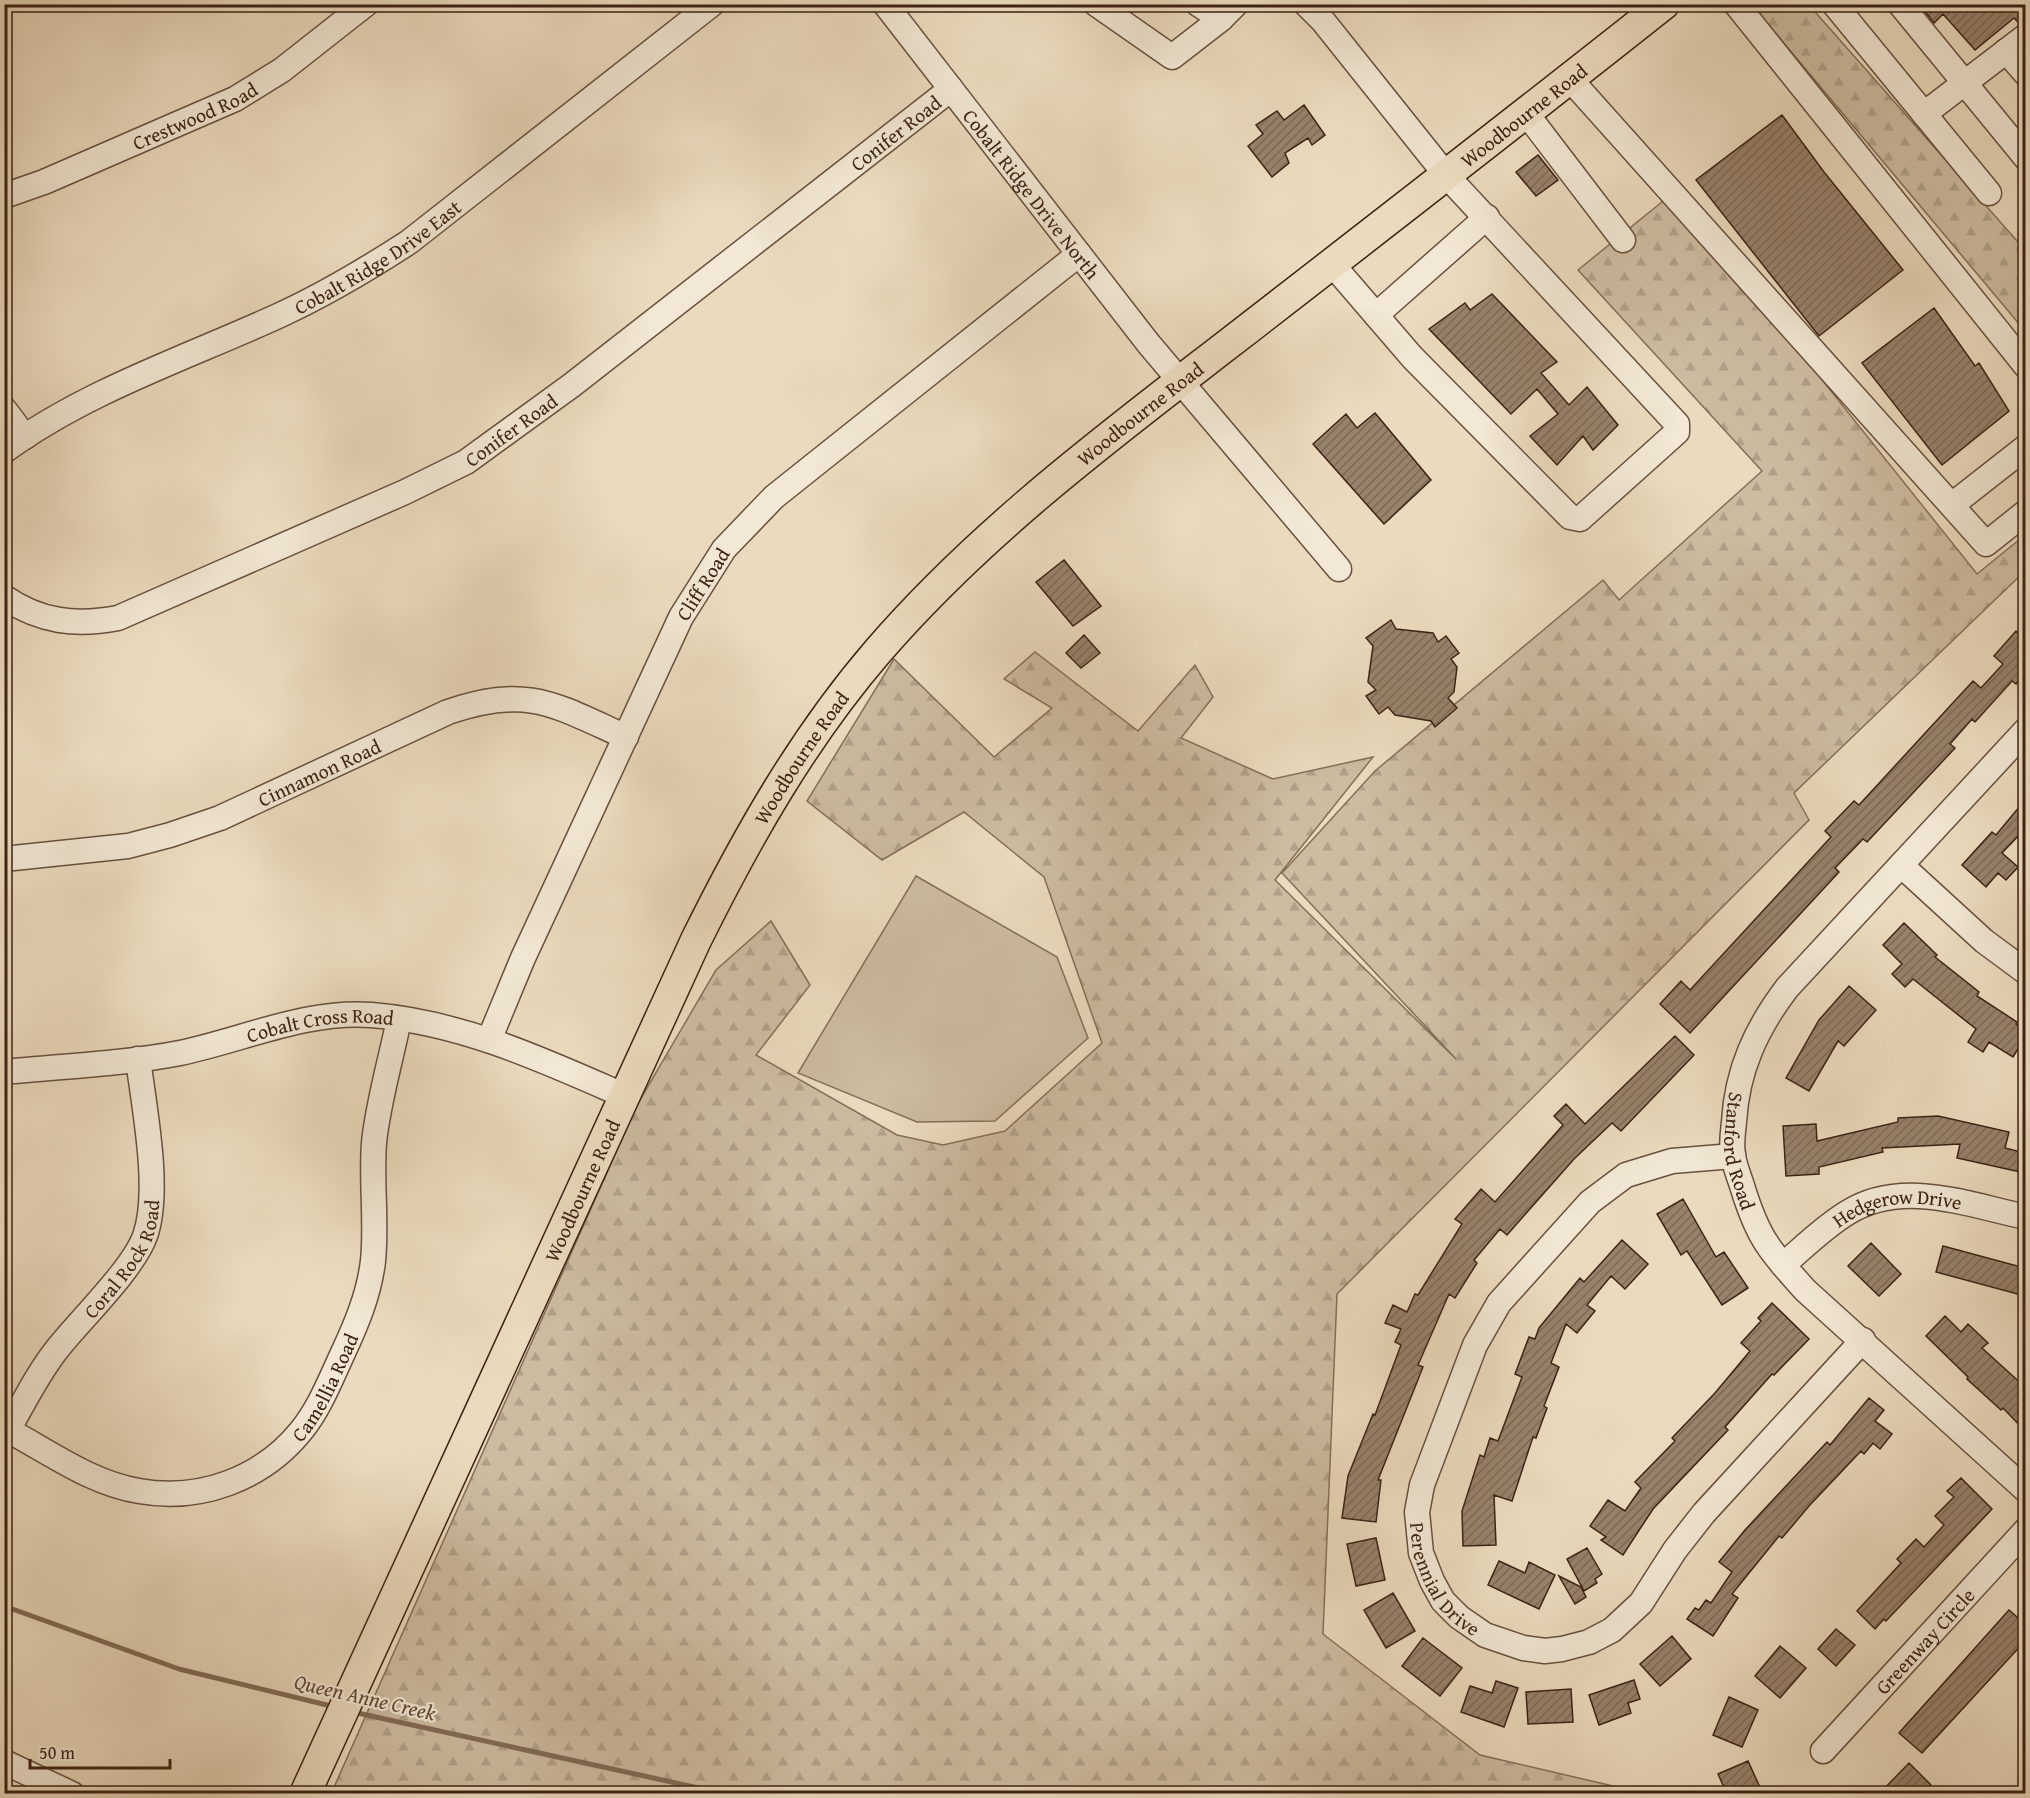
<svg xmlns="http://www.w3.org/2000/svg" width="2030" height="1798" viewBox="0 0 2030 1798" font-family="'Gentium Book Plus',serif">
<defs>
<pattern id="forest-firs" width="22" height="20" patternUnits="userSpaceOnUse" patternTransform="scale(1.5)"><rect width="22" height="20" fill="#cdbca1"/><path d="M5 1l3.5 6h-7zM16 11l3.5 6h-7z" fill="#b1a18a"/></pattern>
<pattern id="building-hatch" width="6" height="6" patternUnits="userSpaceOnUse" patternTransform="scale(1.5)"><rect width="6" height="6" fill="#97826c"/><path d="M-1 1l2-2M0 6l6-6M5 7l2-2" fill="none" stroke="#7c6a58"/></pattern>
</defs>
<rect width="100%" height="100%" fill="#ebdbbe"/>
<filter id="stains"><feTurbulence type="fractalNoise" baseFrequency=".00333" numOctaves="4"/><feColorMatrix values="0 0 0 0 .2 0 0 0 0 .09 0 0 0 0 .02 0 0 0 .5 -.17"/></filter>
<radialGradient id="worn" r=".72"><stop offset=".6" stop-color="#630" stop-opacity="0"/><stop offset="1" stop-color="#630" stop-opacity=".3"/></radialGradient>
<path fill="#cdbca1" stroke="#856f5a" stroke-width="1.5" d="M916,876L1057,957L1088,1038L995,1121L917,1122L798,1073Z"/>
<path fill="url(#forest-firs)" stroke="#856f5a" stroke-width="1.5" d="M1751,4L1809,5L2025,250V331Z
M1673,193L1977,574L2025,535V571L1794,793L1809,820L1337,1294L1323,1634L1480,1755L1643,1793L331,1794L637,1105L716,970L771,921L810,985L756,1055L897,1135L943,1145L1005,1131L1102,1043L1044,877L964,812L882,860L807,801L894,659L994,757L1052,708L1004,679L1035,652L1138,731L1195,665L1213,697L1181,738L1273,779L1373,757L1275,880L1456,1059L1282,873L1375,771L1603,580L1619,600L1762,471L1578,270Z"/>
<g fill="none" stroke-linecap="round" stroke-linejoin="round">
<path stroke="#826b57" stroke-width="5" d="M4,1606L179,1669L335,1707
M353,1712L726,1794"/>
</g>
<path fill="url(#building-hatch)" stroke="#3d2214" stroke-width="1.5" d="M1919,4H2025V22L2020,24L2014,18L1975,50L1943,14L1934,23Z
M1304,105L1325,135L1312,145L1308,138L1285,153L1289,163L1272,177L1248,146L1263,134L1256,125L1277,111L1284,120Z
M1782,115L1824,172L1903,270L1819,336L1696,180Z
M1538,155L1558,180L1536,196L1516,172Z
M1492,294L1557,362L1541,373L1569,405L1587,387L1618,425L1593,450L1583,436L1557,465L1530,436L1558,414L1537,389L1511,414L1429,329L1465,303L1470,310Z
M1934,308L1975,366L1979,363L2009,411L1942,465L1862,363Z
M1375,413L1431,480L1384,524L1313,444L1346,414L1357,428Z
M1064,560L1101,606L1073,626L1036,582Z
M1391,620L1396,629L1433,633L1438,642L1446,636L1459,653L1451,659L1457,667L1454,692L1448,698L1457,708L1435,727L1431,721L1395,715L1388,707L1379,714L1366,696L1376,690L1368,682L1373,646L1366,638Z
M2016,631L2025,640V673L2016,684L2012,681L1975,722L1972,719L1950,744L1955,748L1867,842L1863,839L1835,868L1839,872L1690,1033L1660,1004L1681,981L1690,990L1831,837L1825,831L1854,801L1859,805L1973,681L1981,688L2003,664L1994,656Z
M1084,635L1100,653L1081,668L1066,653Z
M2025,800V829L2002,853L2018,867L2006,880L1998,873L1986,887L1962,865L1992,832L1996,835Z
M1904,923L1937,955L1935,957L1979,992L1977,996L2017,1022L2016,1024L2025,1031V1037L2013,1057L1989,1042L1983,1052L1968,1042L1976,1029L1913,979L1905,987L1892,974L1902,964L1883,945Z
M1849,986L1876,1010L1844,1046L1838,1041L1809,1091L1786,1078L1819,1020Z
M1675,1036L1694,1055L1621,1131L1612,1123L1574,1159L1507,1235L1500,1229L1474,1260L1477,1263L1455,1298L1449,1294L1418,1365L1423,1367L1378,1480H1381L1376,1522L1342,1518L1348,1476L1373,1414L1375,1415L1401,1345L1395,1342L1401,1329L1385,1323L1393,1305L1407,1312L1415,1294L1418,1295L1462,1224L1455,1219L1481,1189L1495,1202L1563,1125L1554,1116L1566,1104L1585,1124Z
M1938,1116L2009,1132L2005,1148L2025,1153V1173L1957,1158L1960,1144L1882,1148L1883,1152L1819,1167V1174L1786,1176L1783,1126L1816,1124L1817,1141L1898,1122V1118Z
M1683,1199L1716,1257L1724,1252L1748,1288L1722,1305L1687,1251L1681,1255L1657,1214Z
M1622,1240L1648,1264L1625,1289L1611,1276L1587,1305L1595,1311L1577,1333L1566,1324L1551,1363L1559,1367L1544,1406L1547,1408L1536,1438L1533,1437L1512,1501L1494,1495L1496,1545L1463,1546L1462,1511L1480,1455L1484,1457L1490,1438L1498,1441L1522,1377L1515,1374L1529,1337L1535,1339L1539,1328L1580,1278L1584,1282Z
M1871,1243L1901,1274L1879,1296L1848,1266Z
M1943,1246L2025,1268V1296L1936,1272Z
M1772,1303L1809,1339L1774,1375L1772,1374L1725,1427L1728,1430L1653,1509L1623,1555L1601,1540L1606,1537L1590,1526L1608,1500L1625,1511L1641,1488L1635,1482L1675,1441L1672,1438L1715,1393L1750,1351L1741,1343L1761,1321L1758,1318Z
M1945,1316L1961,1332L1968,1324L1988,1343L1982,1348L2025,1387V1431L2003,1408L2001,1410L1967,1379L1968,1377L1926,1336Z
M1869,1398L1884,1410L1875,1421L1892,1434L1880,1449L1873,1443L1864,1454L1861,1451L1809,1506L1782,1538L1779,1536L1732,1594L1738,1598L1713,1636L1687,1619L1695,1608L1699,1610L1706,1600L1711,1603L1732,1572L1719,1562L1745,1530L1827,1442L1830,1445Z
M1961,1478L1992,1509L1886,1621L1884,1619L1875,1629L1857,1611L1901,1563L1897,1559L1916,1539L1924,1547L1944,1525L1935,1516L1954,1497L1947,1491Z
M1376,1538L1385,1580L1356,1586L1347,1544Z
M1587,1548L1602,1574L1595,1579L1597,1583L1584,1591L1567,1559Z
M1499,1561L1525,1573L1529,1562L1555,1575L1539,1609L1488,1585Z
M1559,1576L1581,1587L1586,1597L1575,1604Z
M1393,1593L1415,1631L1386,1648L1364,1610Z
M2009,1610L2025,1624V1641L1922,1753L1899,1733Z
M1836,1629L1855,1645L1836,1666L1818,1649Z
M1672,1636L1691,1659L1660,1686L1640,1664Z
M1423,1638L1462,1668L1440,1696L1402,1666Z
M1780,1646L1806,1668L1780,1698L1755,1676Z
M1634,1680L1640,1699L1628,1703L1631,1713L1599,1725L1589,1695Z
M1496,1681L1518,1688L1504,1727L1461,1712L1470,1686L1492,1693Z
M1571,1689L1573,1722L1528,1724L1526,1692Z
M1729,1697L1758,1710L1742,1747L1713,1735Z
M1748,1761L1763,1794H1727L1718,1774Z
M1909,1763L1931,1785L1922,1794H1879Z"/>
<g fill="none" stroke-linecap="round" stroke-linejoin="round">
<defs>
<g id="minor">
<path id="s1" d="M885,4L1148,343L1339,569"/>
<path d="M1096,4L1172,57L1221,19"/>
<path d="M1198,4L1221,19L1236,4"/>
<path d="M1306,4L1323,21L1446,175L1677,424V432L1580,519L1570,517L1412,357L1332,264"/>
<path d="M1736,4L2026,366"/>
<path d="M1834,4L1989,193"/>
<path d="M1900,4L2026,158"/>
<path d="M2006,51L2026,74"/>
<path d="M1570,79L1986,544L2026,512"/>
<path d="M1526,113L1623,240"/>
<path d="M1924,114L2026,36"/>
<path id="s2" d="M4,196L44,182L235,99L282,70L366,4"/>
<path d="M1376,315L1487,217"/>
<path d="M4,409L25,437"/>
<path id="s3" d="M4,451C86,391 186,358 278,316C324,295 366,270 409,242L712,4"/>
<path d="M1952,505L2026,447"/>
<path id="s4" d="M4,597C40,622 76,626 118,618L405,492L466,462L572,385L951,89"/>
<path id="s5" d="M2026,730L1787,988C1756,1029 1737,1070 1734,1122C1733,1132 1731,1144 1733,1154C1734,1166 1740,1178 1743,1189C1749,1208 1756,1228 1767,1244C1778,1261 1792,1275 1805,1290L2026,1490"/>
<path id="s6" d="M4,859L128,846L170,835L220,818L448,712C528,685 553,704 626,737"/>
<path d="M1901,865L1984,941L2026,972"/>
<path id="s7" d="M489,1040L523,958L681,617L724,549L774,497L1079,254"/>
<path id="s8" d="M4,1072C63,1066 123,1064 180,1053C242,1040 307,1010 371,1015C461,1022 543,1060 625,1096"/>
<path id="s9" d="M1733,1156L1672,1161L1626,1175L1590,1202L1499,1303L1475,1345L1422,1485L1417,1512L1421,1553L1432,1581L1443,1601L1459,1617L1485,1635L1523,1648L1545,1651L1562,1649L1589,1642L1612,1630L1641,1603L1675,1550L1704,1513L1863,1340"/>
<path id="s10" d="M1783,1265C1804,1247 1824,1227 1847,1213C1902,1178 1968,1205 2026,1217"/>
<path id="s11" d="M4,1428C48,1451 90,1483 139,1491C200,1502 262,1479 301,1431C319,1409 330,1381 342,1355C356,1325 369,1295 373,1261C377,1222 371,1182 374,1143C378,1102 391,1060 399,1019"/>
<path id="s12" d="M8,1430C24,1402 38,1373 58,1348C81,1319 133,1269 145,1236C161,1191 144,1107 138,1059"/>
<path id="s13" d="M1823,1751L2026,1530"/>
<path d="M4,1762L72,1794"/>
</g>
<g id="major">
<path id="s14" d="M305,1794L696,940C747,837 803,738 878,651C980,533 1104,440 1227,345C1373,232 1519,119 1664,4"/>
</g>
</defs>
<use href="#minor" stroke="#68503e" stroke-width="27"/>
<use href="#major" stroke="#3d2214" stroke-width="33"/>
<use href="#minor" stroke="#f2e8d5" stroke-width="24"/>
<use href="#major" stroke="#ebdbbe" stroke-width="30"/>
</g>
<g text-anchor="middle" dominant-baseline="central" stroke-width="4.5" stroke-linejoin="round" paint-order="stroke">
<g font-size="20" fill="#3d2214" stroke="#f2e8d5">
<text stroke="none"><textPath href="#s2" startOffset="207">Crestwood Road</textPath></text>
<text stroke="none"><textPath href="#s14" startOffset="2122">Woodbourne Road</textPath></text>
<text stroke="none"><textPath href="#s4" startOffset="1042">Conifer Road</textPath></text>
<text stroke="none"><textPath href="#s1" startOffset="240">Cobalt Ridge Drive North</textPath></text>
<text stroke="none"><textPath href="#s3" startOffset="422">Cobalt Ridge Drive East</textPath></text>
<text stroke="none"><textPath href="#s14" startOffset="1636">Woodbourne Road</textPath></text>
<text stroke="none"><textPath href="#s4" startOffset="556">Conifer Road</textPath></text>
<text stroke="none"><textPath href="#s7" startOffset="504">Cliff Road</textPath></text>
<text stroke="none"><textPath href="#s14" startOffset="1150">Woodbourne Road</textPath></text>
<text stroke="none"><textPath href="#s6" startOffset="330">Cinnamon Road</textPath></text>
<text stroke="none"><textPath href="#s8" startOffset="321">Cobalt Cross Road</textPath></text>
<text stroke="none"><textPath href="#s5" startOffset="528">Stanford Road</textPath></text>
<text stroke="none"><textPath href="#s14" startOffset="664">Woodbourne Road</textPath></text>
<text stroke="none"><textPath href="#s10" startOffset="134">Hedgerow Drive</textPath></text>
<text stroke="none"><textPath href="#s12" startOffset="208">Coral Rock Road</textPath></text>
<text stroke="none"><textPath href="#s11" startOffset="381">Camellia Road</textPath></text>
<text stroke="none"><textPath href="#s9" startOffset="591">Perennial Drive</textPath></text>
<text stroke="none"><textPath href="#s13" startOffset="150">Greenway Circle</textPath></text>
</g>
<g font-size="21" font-style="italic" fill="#604736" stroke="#f2e8d5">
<text transform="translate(365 1697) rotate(13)">Queen Anne Creek</text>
</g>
</g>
<rect width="2030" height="1798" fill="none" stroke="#ebdbbe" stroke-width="24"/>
<rect x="6" y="6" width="2018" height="1786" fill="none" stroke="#3d2214" stroke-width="3"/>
<rect x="12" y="12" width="2006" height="1774" fill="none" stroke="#3d2214" stroke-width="1.5"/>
<path d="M30 1759v9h140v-9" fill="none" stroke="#3d2214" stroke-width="3"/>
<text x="39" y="1759" font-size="18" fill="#3d2214" stroke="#f2e8d5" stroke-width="4.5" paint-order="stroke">50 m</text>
<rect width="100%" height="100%" filter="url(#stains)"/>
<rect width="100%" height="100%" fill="url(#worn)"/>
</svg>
